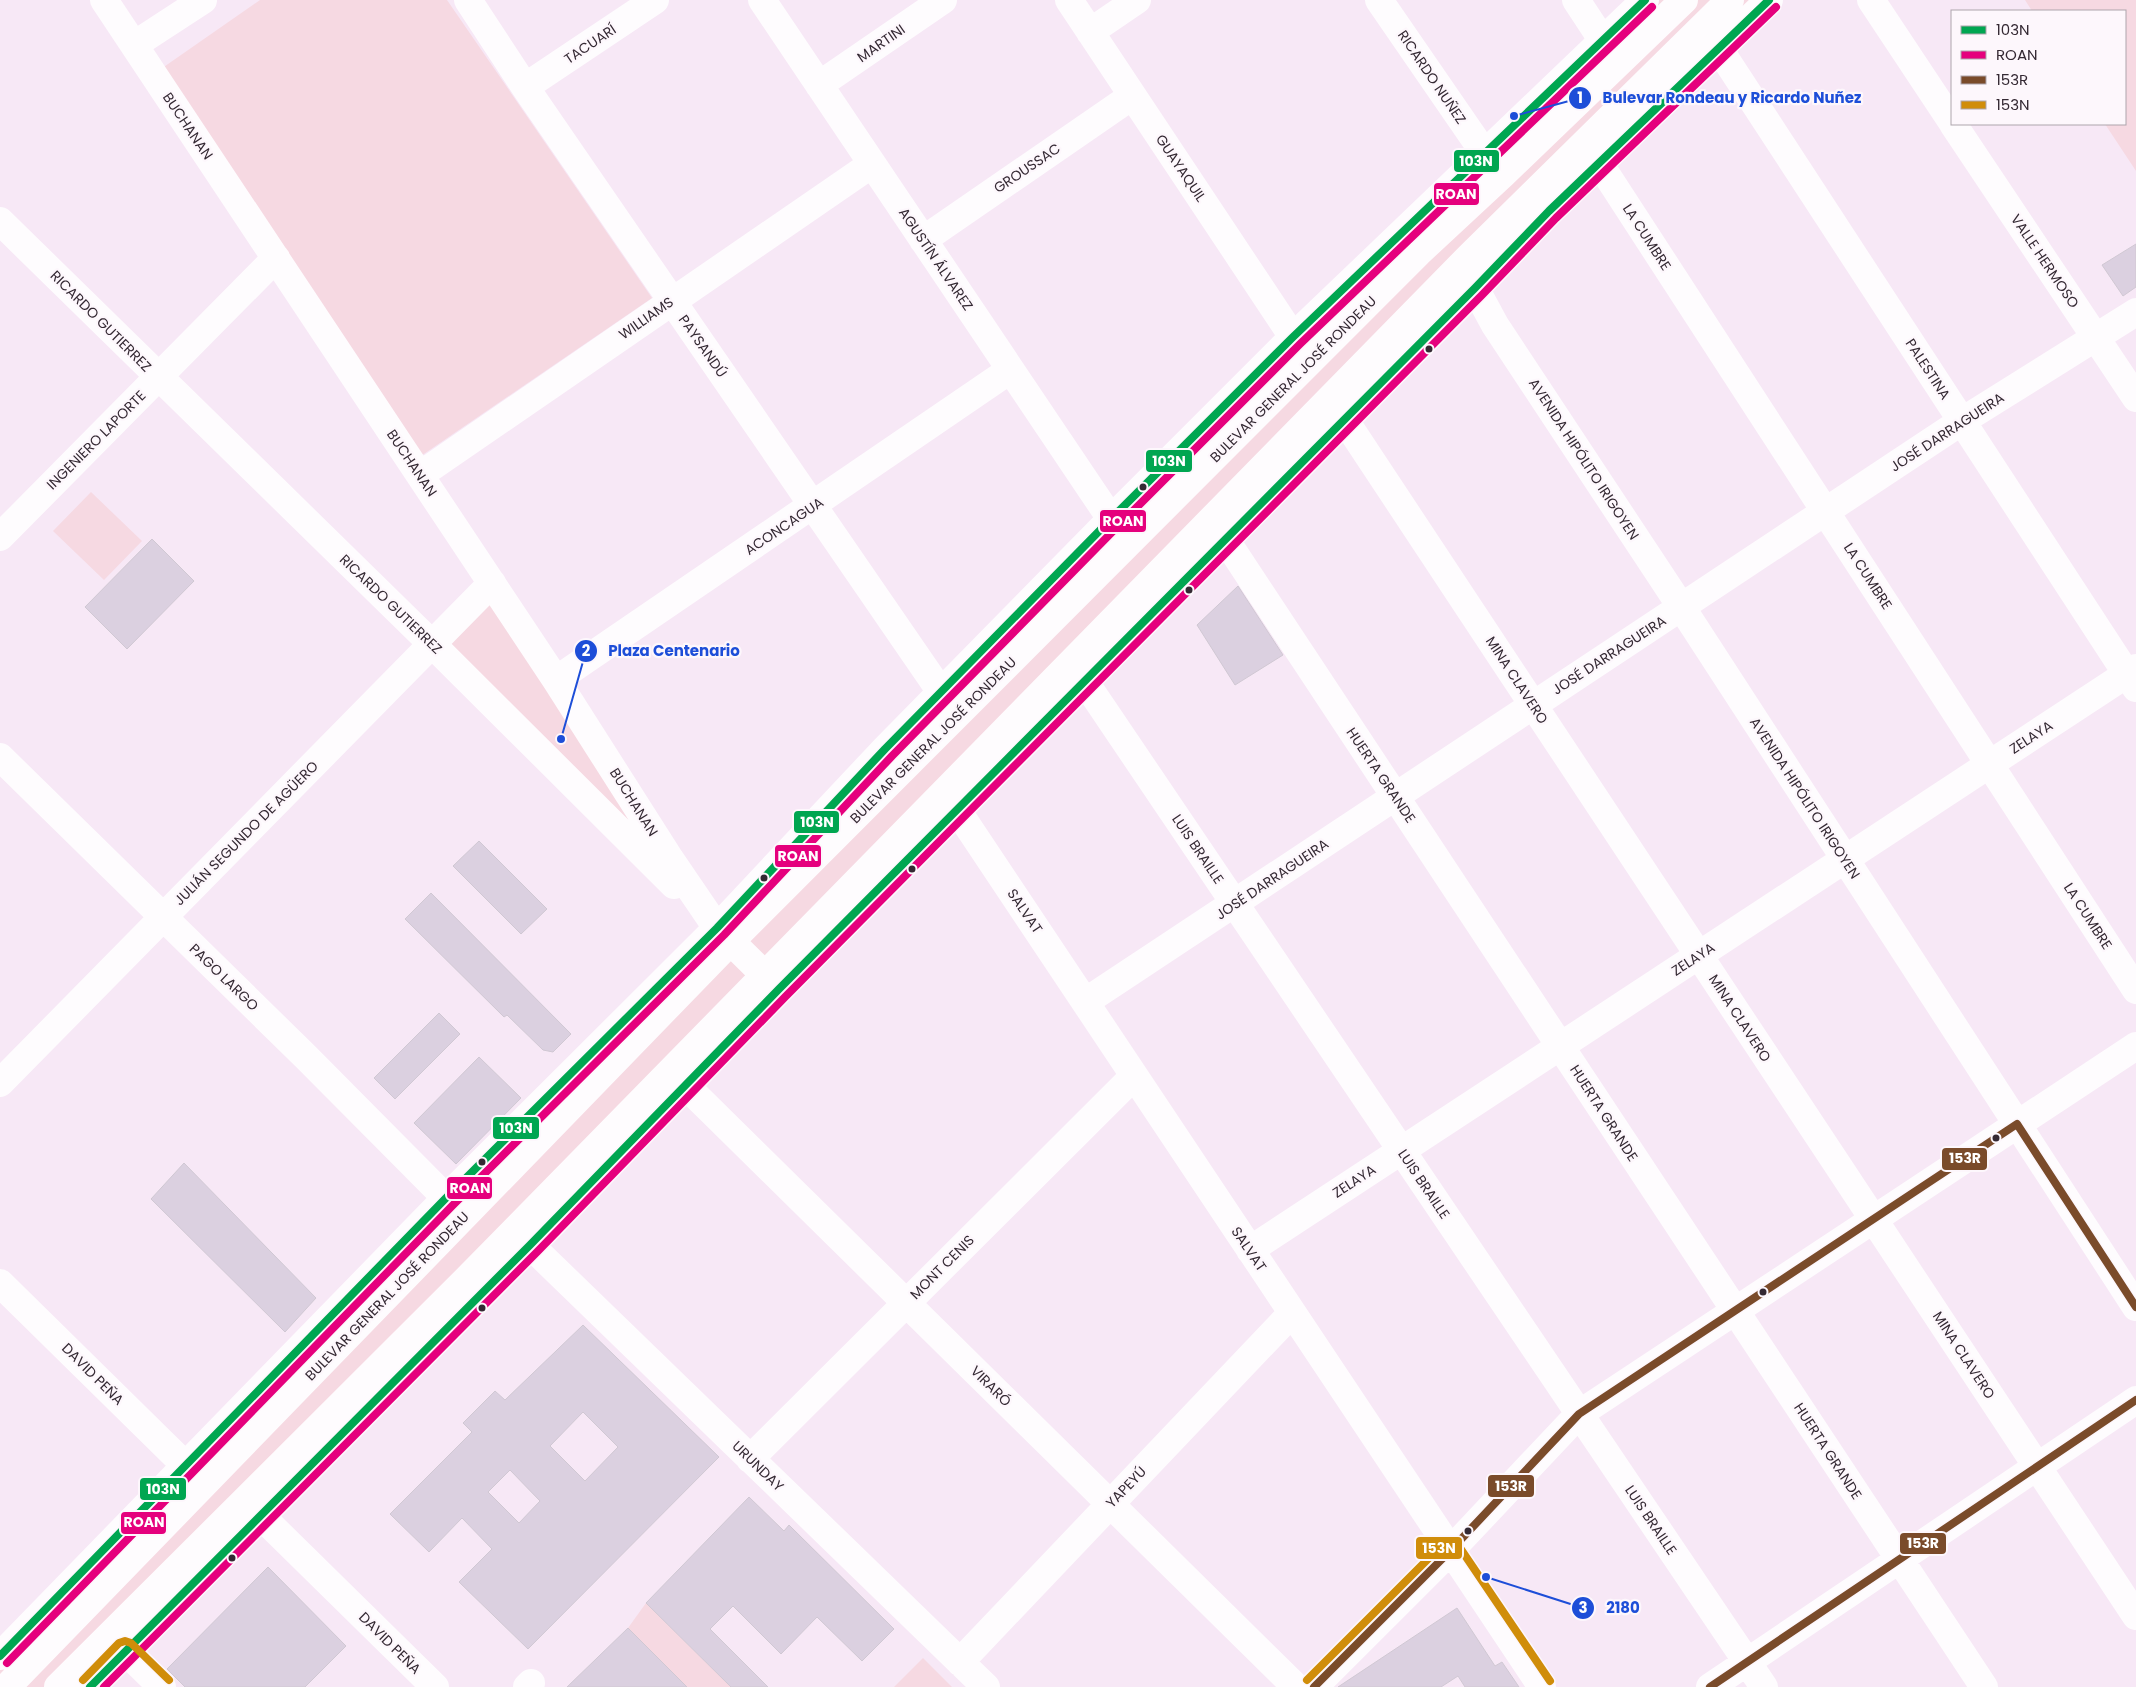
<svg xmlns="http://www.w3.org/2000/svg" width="2136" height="1687" viewBox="0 0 2136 1687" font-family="Poppins,sans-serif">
<rect width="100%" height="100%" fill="#f7e8f6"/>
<path fill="#f6d9e2" d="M260,0H447L652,298L418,458L158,71Z
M1645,0H1769L90,1687H0V1656Z
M2025,0H2136V171L2105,124H2125V11H2032Z
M91,492L142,541L104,580L53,531Z
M491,592L641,834L440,644Z
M646,1603L731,1687H687L628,1628Z
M923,1658L952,1687H894Z"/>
<path fill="#dbd0e0" stroke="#d0c8d3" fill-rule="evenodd" d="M2136,244V287L2123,296L2102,265Z
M152,539L194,581L127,649L85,607Z
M1238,586L1283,655L1235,685L1197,625Z
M479,841L547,909L521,934L453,866Z
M431,893L571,1034L553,1052L543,1050L507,1015L504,1017L405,919Z
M439,1013L460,1034L395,1099L374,1078Z
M479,1057L521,1098L456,1164L414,1123Z
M184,1163L316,1298L285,1332L151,1199Z
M583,1325L719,1457L528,1649L459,1582L492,1549L462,1518L429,1552L390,1514L472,1432L463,1423L495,1391L505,1400ZM583,1412L618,1447L585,1481L550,1446ZM510,1470L540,1501L519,1523L488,1492Z
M749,1497L784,1531L789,1525L894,1629L862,1661L817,1617L781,1654L733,1606L710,1629L768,1687H731L646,1603Z
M268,1567L346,1646L305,1687H185L167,1669Z
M1457,1608L1495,1666L1502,1662L1519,1687H1465L1458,1676L1441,1687H1338Z
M628,1628L687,1687H567Z"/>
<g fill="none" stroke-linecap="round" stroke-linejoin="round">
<path stroke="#fefcfe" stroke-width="28" d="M104,0L556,680L670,859L717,928
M468,0L525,87L941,692
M762,0L1111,519
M1069,0L1293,337
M1379,0L1485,154
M1576,0L1603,41
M1871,0L1952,122
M1090,32L1137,0
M134,45L203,0
M1719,49L2136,688
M819,85L943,0
M525,87L655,0
M1953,124L2136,398
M1599,163L2136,990
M0,221L432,644L674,885
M923,240L1132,96
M1475,288L1495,325L1682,608L2136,1307
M1344,419L2136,1616
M420,475L872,164
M0,537L276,258
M1225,539L1984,1687
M556,680L1010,370
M1085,682L1764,1687
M0,757L306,1057L446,1198
M957,810L1542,1687
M713,924L779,989
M1085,1002L1962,421L2136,312
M0,1083L492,583
M685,1085L1296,1687
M530,1245L986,1687
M1250,1250L2136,668
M0,1283L186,1466
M750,1459L1134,1076
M260,1515L435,1687
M125,1651L162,1687
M960,1662L1292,1313
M527,1687L531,1683
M1314,1687L1450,1551L1579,1414L2136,1046
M1710,1687L2136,1400"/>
<path stroke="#fefcfe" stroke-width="28" d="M0,1656L446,1198L717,928L885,749L1111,519L1293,337L1645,0
M7,1687L731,941L1418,253L1503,174L1684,0
M58,1687L466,1280L1470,256L1730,0
M90,1687L530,1245L779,989L1429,333L1475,288L1549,211L1769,0"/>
<defs>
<path id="bus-1" d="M0,1656L446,1198L717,928L885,749L1111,519L1293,337L1645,0
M90,1687L530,1245L779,989L1475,288L1549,211L1769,0"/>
<path id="bus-2" d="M7,1663L453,1205L724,935L892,756L1118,526L1300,344L1652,7
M104,1687L537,1252L786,996L1482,295L1556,218L1776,7"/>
<path id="bus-3" d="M1314,1687L1450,1551L1579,1414L2017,1124L2136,1307
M1710,1687L2136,1400"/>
<path id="bus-4" d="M83,1680L119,1643L125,1641L131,1643L169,1680
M1307,1680L1443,1544L1450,1541L1458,1545L1550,1681"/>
</defs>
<use href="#bus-1" stroke="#fdf7fc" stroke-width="11"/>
<use href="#bus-2" stroke="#fdf7fc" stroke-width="11"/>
<use href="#bus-3" stroke="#fdf7fc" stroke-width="11"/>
<use href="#bus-4" stroke="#fdf7fc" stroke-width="11"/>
<use href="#bus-1" stroke="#00a651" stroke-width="8"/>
<use href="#bus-2" stroke="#e5007d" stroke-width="8"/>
<use href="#bus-3" stroke="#7a4b2a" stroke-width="8"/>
<use href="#bus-4" stroke="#d08d0a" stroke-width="8"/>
</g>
<g fill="#342933" stroke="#fdf7fc" stroke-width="2">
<circle cx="1429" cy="349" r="4.5"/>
<circle cx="1143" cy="487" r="4.5"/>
<circle cx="1189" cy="590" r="4.5"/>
<circle cx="912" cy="869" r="4.5"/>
<circle cx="764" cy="878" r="4.5"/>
<circle cx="1996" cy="1138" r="4.5"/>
<circle cx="482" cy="1162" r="4.5"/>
<circle cx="1763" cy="1292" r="4.5"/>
<circle cx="482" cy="1308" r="4.5"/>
<circle cx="1468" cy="1531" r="4.5"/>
<circle cx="232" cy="1558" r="4.5"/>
</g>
<g text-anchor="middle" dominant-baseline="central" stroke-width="4.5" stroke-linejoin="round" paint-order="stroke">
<g font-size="14" fill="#342933" stroke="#fdf7fc">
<text transform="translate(881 43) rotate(-35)">MARTINI</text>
<text transform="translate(590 44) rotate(-34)">TACUARÍ</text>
<text transform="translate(1432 77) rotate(56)">RICARDO NUÑEZ</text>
<text transform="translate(188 126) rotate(56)">BUCHANAN</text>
<text transform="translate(1027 168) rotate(-34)">GROUSSAC</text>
<text transform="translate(1181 168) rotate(56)">GUAYAQUIL</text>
<text transform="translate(1647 237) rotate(57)">LA CUMBRE</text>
<text transform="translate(936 259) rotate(56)">AGUSTÍN ÁLVAREZ</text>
<text transform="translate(2045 261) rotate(56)">VALLE HERMOSO</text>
<text transform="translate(646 318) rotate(-35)">WILLIAMS</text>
<text transform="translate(101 321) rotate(45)">RICARDO GUTIERREZ</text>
<text transform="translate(703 346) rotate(55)">PAYSANDÚ</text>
<text transform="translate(1928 369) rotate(57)">PALESTINA</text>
<text transform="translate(1293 379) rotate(-45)">BULEVAR GENERAL JOSÉ RONDEAU</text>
<text transform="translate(1947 432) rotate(-33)">JOSÉ DARRAGUEIRA</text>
<text transform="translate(96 440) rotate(-45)">INGENIERO LAPORTE</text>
<text transform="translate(1584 459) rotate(57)">AVENIDA HIPÓLITO IRIGOYEN</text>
<text transform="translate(412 463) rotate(56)">BUCHANAN</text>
<text transform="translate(784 526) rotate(-34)">ACONCAGUA</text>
<text transform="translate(1868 576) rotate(57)">LA CUMBRE</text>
<text transform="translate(391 604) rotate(44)">RICARDO GUTIERREZ</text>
<text transform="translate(1609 655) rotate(-33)">JOSÉ DARRAGUEIRA</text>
<text transform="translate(1517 680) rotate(57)">MINA CLAVERO</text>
<text transform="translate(2031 737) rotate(-33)">ZELAYA</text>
<text transform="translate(933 740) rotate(-45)">BULEVAR GENERAL JOSÉ RONDEAU</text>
<text transform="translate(1381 775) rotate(56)">HUERTA GRANDE</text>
<text transform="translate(1805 798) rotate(57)">AVENIDA HIPÓLITO IRIGOYEN</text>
<text transform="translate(634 802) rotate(58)">BUCHANAN</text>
<text transform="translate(246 833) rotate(-45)">JULIÁN SEGUNDO DE AGÜERO</text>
<text transform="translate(1198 849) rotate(56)">LUIS BRAILLE</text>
<text transform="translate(1272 879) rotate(-34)">JOSÉ DARRAGUEIRA</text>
<text transform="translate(1025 911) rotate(56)">SALVAT</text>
<text transform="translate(2088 916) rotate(57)">LA CUMBRE</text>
<text transform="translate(1693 959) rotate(-33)">ZELAYA</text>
<text transform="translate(224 977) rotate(44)">PAGO LARGO</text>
<text transform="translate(1740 1018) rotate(57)">MINA CLAVERO</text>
<text transform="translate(1604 1113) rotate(57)">HUERTA GRANDE</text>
<text transform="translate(1354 1181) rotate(-33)">ZELAYA</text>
<text transform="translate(1424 1184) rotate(56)">LUIS BRAILLE</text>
<text transform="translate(1249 1249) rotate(56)">SALVAT</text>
<text transform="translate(942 1267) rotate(-45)">MONT CENIS</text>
<text transform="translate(387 1296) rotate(-46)">BULEVAR GENERAL JOSÉ RONDEAU</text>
<text transform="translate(1964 1355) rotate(57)">MINA CLAVERO</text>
<text transform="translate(93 1374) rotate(45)">DAVID PEÑA</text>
<text transform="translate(991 1386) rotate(45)">VIRARÓ</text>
<text transform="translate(1828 1451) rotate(57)">HUERTA GRANDE</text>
<text transform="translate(758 1466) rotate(44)">URUNDAY</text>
<text transform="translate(1126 1487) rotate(-46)">YAPEYÚ</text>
<text transform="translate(1651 1520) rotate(56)">LUIS BRAILLE</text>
<text transform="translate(390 1643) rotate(45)">DAVID PEÑA</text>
</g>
</g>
<path fill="none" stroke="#1d4ed8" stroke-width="2" d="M1514 116L1580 98M561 739L586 651M1486 1577L1583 1608"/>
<g fill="#1d4ed8" stroke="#fdf7fc" stroke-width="2">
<circle cx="1514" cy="116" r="5"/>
<circle cx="561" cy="739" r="5"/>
<circle cx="1486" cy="1577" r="5"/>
<circle cx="1580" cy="98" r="12"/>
<circle cx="586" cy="651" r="12"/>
<circle cx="1583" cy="1608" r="12"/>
</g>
<g font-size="15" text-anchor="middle" font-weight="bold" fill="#fff">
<text x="1580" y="103">1</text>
<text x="586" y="656">2</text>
<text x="1583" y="1613">3</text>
</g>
<g font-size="15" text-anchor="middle" font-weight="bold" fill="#1d4ed8" stroke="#fdf7fc" stroke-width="4.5" stroke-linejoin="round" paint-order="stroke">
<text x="1732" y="103">Bulevar Rondeau y Ricardo Nuñez</text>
<text x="674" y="656">Plaza Centenario</text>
<text x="1623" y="1613">2180</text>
</g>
<g stroke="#fdf7fc" stroke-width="2">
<rect x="1453" y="149" width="47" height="24" rx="5" fill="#00a651"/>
<rect x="1433" y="182" width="47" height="24" rx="5" fill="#e5007d"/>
<rect x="1145" y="449" width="48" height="24" rx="5" fill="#00a651"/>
<rect x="1099" y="509" width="48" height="24" rx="5" fill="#e5007d"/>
<rect x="793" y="810" width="47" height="24" rx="5" fill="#00a651"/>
<rect x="774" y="844" width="48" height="24" rx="5" fill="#e5007d"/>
<rect x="492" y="1116" width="48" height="24" rx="5" fill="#00a651"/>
<rect x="1941" y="1147" width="47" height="24" rx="5" fill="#7a4b2a"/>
<rect x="446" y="1176" width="47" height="24" rx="5" fill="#e5007d"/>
<rect x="1487" y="1474" width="48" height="24" rx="5" fill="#7a4b2a"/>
<rect x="139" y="1477" width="48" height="24" rx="5" fill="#00a651"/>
<rect x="120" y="1511" width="47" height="24" rx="5" fill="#e5007d"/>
<rect x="1899" y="1532" width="48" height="23" rx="5" fill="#7a4b2a"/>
<rect x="1415" y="1536" width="48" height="24" rx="5" fill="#d08d0a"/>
</g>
<g font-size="14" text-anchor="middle" font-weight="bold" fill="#fff">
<text x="1476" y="166">103N</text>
<text x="1456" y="199">ROAN</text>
<text x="1169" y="466">103N</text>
<text x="1123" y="526">ROAN</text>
<text x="817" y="827">103N</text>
<text x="798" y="861">ROAN</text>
<text x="516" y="1133">103N</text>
<text x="1965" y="1163">153R</text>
<text x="470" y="1193">ROAN</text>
<text x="1511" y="1491">153R</text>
<text x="163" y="1494">103N</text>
<text x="144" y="1527">ROAN</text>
<text x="1923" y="1548">153R</text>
<text x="1439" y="1553">153N</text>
</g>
<rect x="1951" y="10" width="175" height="115" fill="#fdf7fc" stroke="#ada5ac"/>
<rect x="1961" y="26" width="25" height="8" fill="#00a651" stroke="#ada5ac"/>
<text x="1996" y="35" font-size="15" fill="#342933">103N</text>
<rect x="1961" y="51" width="25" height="8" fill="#e5007d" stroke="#ada5ac"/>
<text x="1996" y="60" font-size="15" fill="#342933">ROAN</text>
<rect x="1961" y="76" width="25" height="8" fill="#7a4b2a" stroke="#ada5ac"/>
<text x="1996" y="85" font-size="15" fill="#342933">153R</text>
<rect x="1961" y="101" width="25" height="8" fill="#d08d0a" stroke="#ada5ac"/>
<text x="1996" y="110" font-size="15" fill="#342933">153N</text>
</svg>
